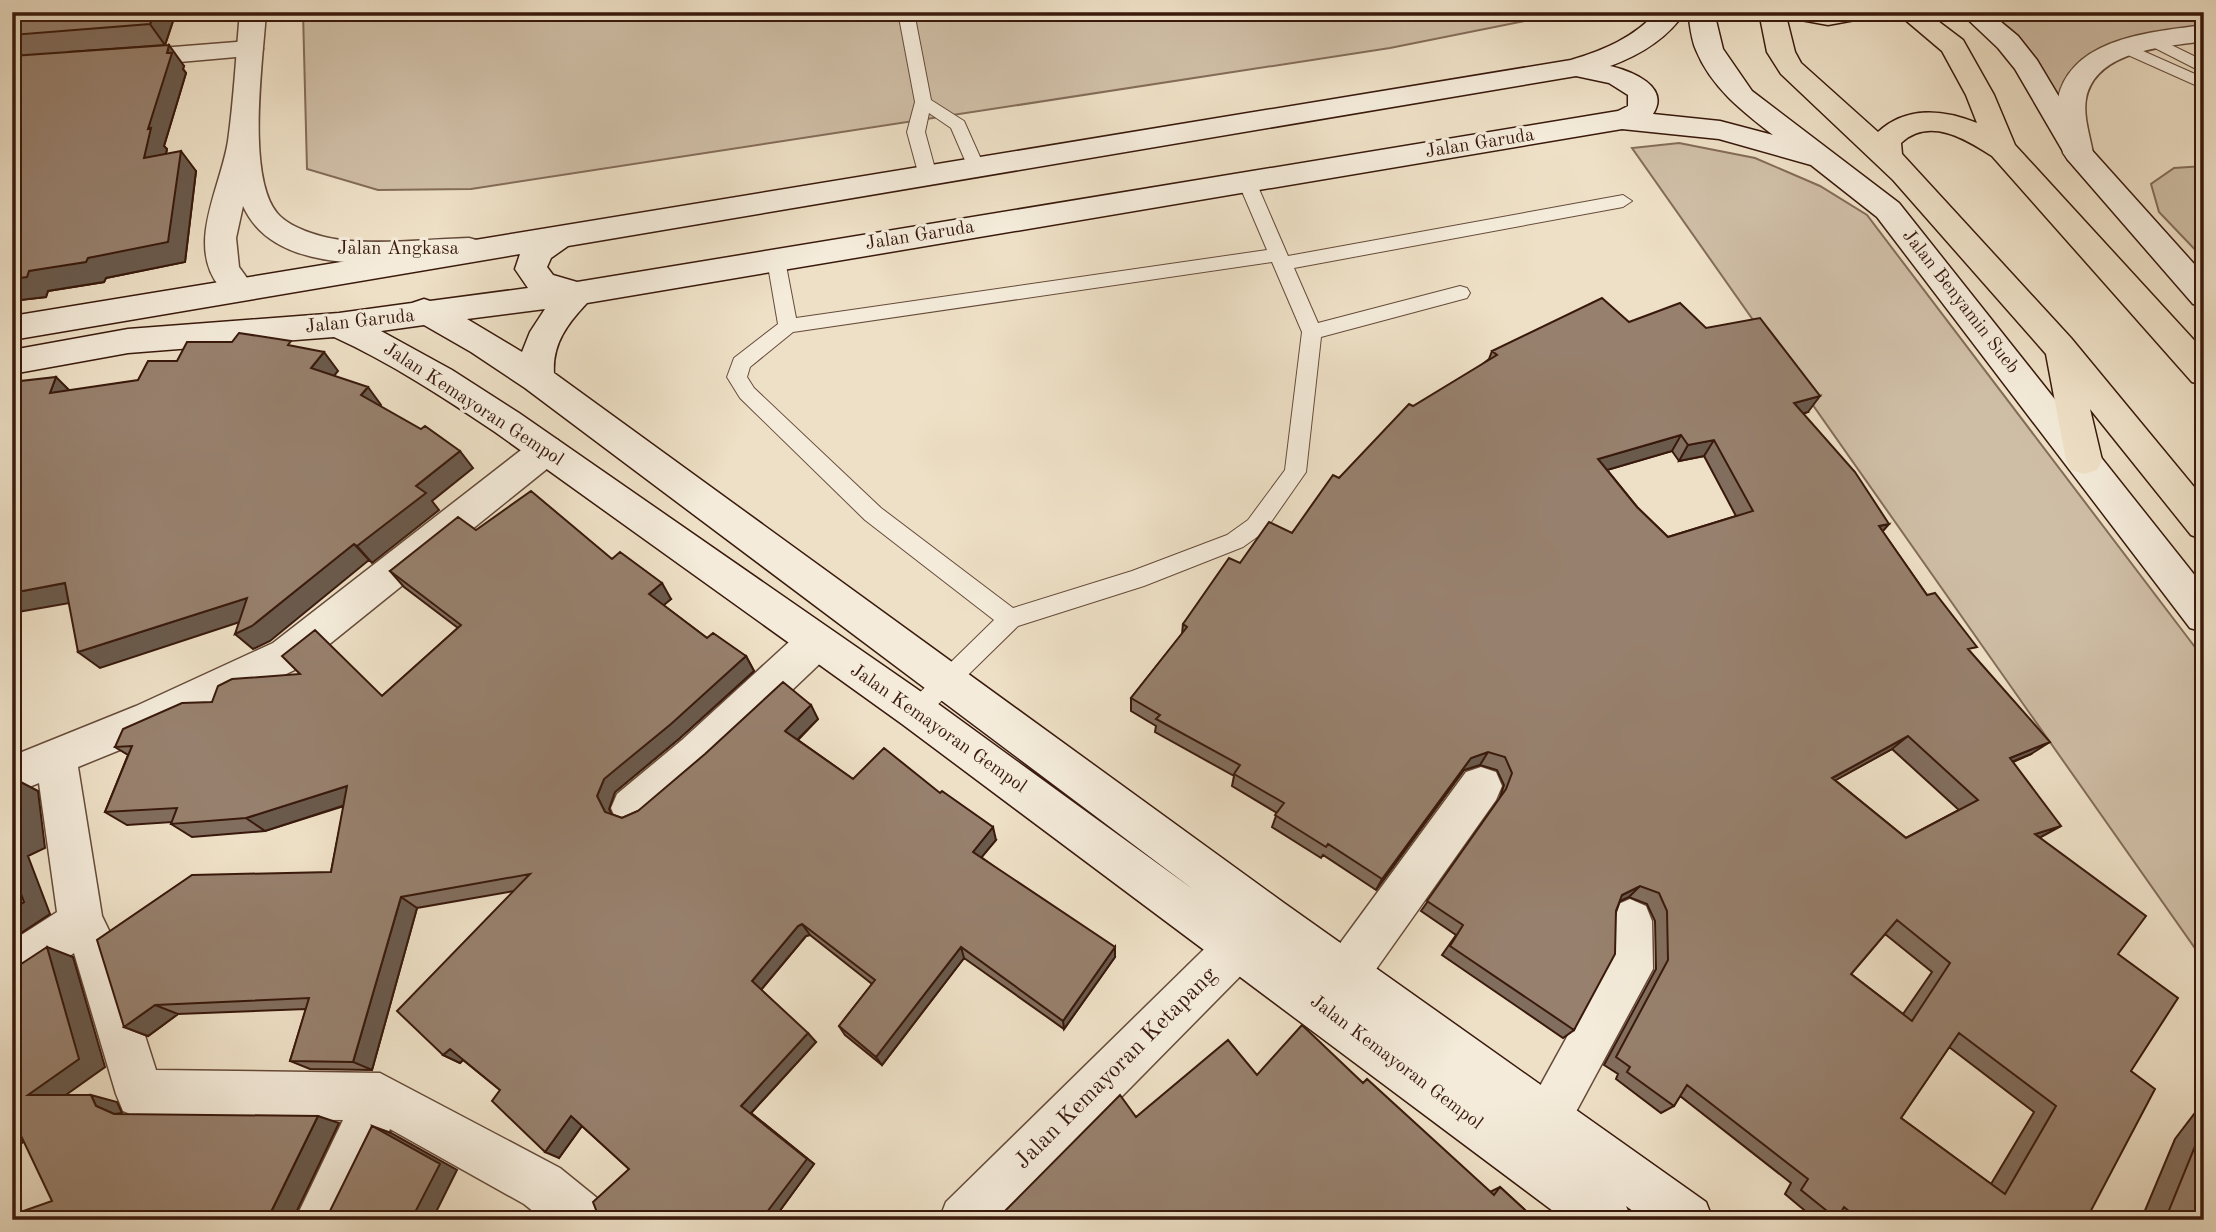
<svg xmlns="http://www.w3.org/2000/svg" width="2216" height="1232" viewBox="0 0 2216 1232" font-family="'Old Standard TT',serif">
<rect width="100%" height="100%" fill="#eee0c6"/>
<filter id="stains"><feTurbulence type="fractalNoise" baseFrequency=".00286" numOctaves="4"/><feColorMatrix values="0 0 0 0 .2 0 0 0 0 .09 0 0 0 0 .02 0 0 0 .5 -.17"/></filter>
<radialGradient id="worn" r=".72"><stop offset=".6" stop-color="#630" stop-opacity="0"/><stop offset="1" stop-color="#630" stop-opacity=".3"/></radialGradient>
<path fill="#cfbea6" stroke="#846c59" stroke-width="2" d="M303,12H1569L1390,48L471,189L378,190L307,169Z
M1973,12H2204V33L2151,40L2080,81L2078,153Z
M1679,143L1755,158L1820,186L1867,215L2204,659V961L1632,148Z
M2204,166V259L2159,212L2151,184L2174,168Z"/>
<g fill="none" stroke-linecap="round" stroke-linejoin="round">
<defs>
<path id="service" d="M898,12H914L931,100L964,121L985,168L982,172H970L951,128L929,113L925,132L937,176L928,182L919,176L907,132L915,102Z
M2151,35L2204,61V73L2145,43L2143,40Z
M2125,43L2204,78V89L2119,51L2117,48L2119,45Z
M1247,176L1256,182L1288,256L1623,195L1632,201L1623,207L1294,268L1318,323L1460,286L1467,288L1470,293L1467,298L1321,337L1306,472L1264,532L1243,547L1144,586L1018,626L924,718L916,722L908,718L904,711L908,704L994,620L865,520L740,398L727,377L734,358L778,324L767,260L769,255H783L785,260L796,318L1267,250L1238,182ZM1272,262L1302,332L1285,470L1248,520L1227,535L1132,571L1013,608L881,508L754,388L747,377L750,367L793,332Z"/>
<path id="minor" d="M249,41L259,43L263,49L259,55L123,67L113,65L109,59L113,53L123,51Z
M546,436L558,440L564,450L558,460L301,667L164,732L78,767L102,916L116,945L156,1070L380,1073L560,1168L602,1202L609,1220H544L524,1204L390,1129L346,1220H295L343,1120L140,1118L123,1111L116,1094L74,953L28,984L12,991V941L57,912L39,783L12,794V756L136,706L273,643L534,440Z
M815,626L829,631L835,643L829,655L712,766L647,822L632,828L617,822L611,808L617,794L682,740L801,631Z
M1481,767L1496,772L1502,786L1496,800L1362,989L1346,996L1330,989L1323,973L1330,957L1466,772Z
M1630,899L1646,906L1652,921L1653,969L1564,1134L1547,1141L1530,1134L1523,1117L1607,964L1608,921L1614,906Z"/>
<path id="tertiary" d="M240,12H266C263,60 246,175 277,213C291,230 329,240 351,241C390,244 430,239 469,238L480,241L485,249L480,257L469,260C402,261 277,282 243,206L236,238L239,267L255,289L250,297C235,302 229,298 219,286C186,244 221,187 228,141C234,99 236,55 240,12Z
M2204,25V41C2165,47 2095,50 2086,99C2083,116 2090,136 2093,153L2088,160L2078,163L2068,160L2063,153C2061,136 2054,116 2058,99C2071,37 2153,32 2204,25Z
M1258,905L1274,912L1280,927L1274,942L1000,1220H939L946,1202L1242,912Z"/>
<path id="secondary" d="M1657,12H1685C1667,39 1640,55 1610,66C1631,71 1671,86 1653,114L1720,121L1773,135C1742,111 1711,87 1696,50C1691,39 1690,24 1688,12H1714L1723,49L1752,91L1899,203L2204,587V632L2190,628L1877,217L1811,165L1719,139L1622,129L587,303C568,323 552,344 554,373L1284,903L1706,1202L1713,1220H1645L1626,1206L1632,1220H1565L902,724L495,432C443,397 391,363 334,337L128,353L12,374V350L128,329L339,313L412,303L424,299L430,301L528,288L515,269L520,254L12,340V316L1571,60C1604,50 1633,38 1657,12ZM1576,76L1609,83L1628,95V106L1618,111L577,282L553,275L547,267L551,258L568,246ZM545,309L530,332L522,352L467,319ZM424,325L471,352L525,388L1194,890L930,698L519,413L452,370L381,331Z
M1960,12H1989L2018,36L2037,60L2089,147L2204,275V307L2193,304L2068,160L2015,69L1998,48Z"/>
<path id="primary" d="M1759,12H1785L1795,52L1801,63L1878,132C1906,106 1943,109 1977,123L1966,95L1942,51L1896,12H1926L1963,40L1994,95L2015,145L2204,351V385L2192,382L1992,156C1964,138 1929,117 1901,143L1902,154L2071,338L2204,499V540L2191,535L2090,409L2102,460L2097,470L2084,474L2071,470L2066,460L2046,354L1893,180L1781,74L1767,52Z
M1786,12H1870L1866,18L1828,25L1790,18Z"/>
</defs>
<use href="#service" stroke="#664b3a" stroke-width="2"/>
<use href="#minor" stroke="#664b3a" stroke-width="3"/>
<use href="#tertiary" stroke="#664b3a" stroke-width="3"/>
<use href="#secondary" stroke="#39190c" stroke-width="3"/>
<use href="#primary" stroke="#39190c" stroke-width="3"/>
<use href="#service" fill="#f4ebda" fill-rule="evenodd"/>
<use href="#minor" fill="#f4ebda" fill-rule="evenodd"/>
<use href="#tertiary" fill="#f4ebda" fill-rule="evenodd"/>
<use href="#secondary" fill="#f4ebda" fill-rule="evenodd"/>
<use href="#primary" fill="#eee0c6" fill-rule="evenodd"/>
</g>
<path fill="#826e5e" stroke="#39190c" stroke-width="2" fill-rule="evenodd" d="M12,12H176L165,45L68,52L184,66L183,69L186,73L164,146L167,149L166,154L196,171L185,262L106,278L104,282L48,291L46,297L12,301Z
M1629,322L1706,328L1808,412L1803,414L1882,531L1927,595L1970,652L2031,754L2013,762L2040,838L2118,954L2131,1071L2086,1220H1837L1836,1219L1816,1220L1785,1194L1791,1183L1680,1096L1674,1106L1661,1113L1616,1079L1618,1074L1604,1065L1656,969L1655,921L1647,904L1629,897L1620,901L1574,1030L1563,1038L1442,955L1456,935L1421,911L1499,800L1504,785L1497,770L1480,765L1464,770L1376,890L1323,855L1321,858L1272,827L1277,813L1232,786L1234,776L1155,732L1156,726L1131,711V698L1182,634L1183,624L1240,563L1292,533L1339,478L1489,359L1492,351ZM1672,451L1679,461L1704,456L1736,516L1668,537L1637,507L1607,470ZM1892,749L1959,810L1906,838L1835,780ZM1885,934L1932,972L1903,1014L1851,974ZM1949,1047L2034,1112L1991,1184L1901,1118Z
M476,530L612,559L671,599L663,605L707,638L746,656L754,671L680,738L615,792L609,809L611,814L622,818L638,811L818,719L798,740L853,779L996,840L981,857L1115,957L1064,1029L964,958L882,1065L845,1035L839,1026L872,984L810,935L806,936L761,990L816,1042L751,1113L814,1164L773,1220H593L598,1215L629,1169L582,1126L559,1158L500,1090L463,1060L460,1063L443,1055L514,891L417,908L372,1070L310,1069L290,1061L306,1009L178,1014L148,1036L124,1027L331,872L344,806L265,831L192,837L171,824L172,822L127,825L105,812L128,755L115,747L212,702L300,674L382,696L458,628L404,587L390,571Z
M1257,1075L1363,1083L1490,1192L1500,1187L1536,1220L999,1217L1136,1117Z
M2204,1101V1220H2141L2175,1139Z"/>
<path fill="#6a5a4c" stroke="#39190c" stroke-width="2" d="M155,12H176L165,45L150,24Z
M169,45L184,66L183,69L186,73L164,146L167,149L160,178L144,158L148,129Z
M181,151L196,171L185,262L106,278L104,282L48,291L46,297L12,301V279L29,271L88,258Z
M324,352L338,371L325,387L311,368Z
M12,375L31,392L12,387Z
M56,377L75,396L50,393Z
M368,387L381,405L374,413L361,395Z
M1820,396L1808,412L1783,419L1794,403Z
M1681,435L1672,451L1590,475L1598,459Z
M1714,440L1704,456L1679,461L1688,445Z
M460,451L473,468L432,501L439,510L372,563L357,546L416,486Z
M1889,524L1876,539L1879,526Z
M354,544L369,560L270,641L253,649L235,634Z
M65,583L87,600L12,613V593Z
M662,583L671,599L658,610L649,594Z
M247,598L264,614L100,668L78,652Z
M746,656L754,671L680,738L615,792L609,809L616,824L605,812L597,796L604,779Z
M811,705L818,719L792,745L785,731Z
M1908,736L1892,749L1818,790L1832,778Z
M2050,742L2031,754L1992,770L2010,758Z
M1488,752L1480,765L1464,770L1376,890L1382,879L1471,758Z
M13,778L38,791L45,848L28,856L50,914L12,939Z
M347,786L364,799L265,831L246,818Z
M2061,826L2041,837L2016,845L2035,834Z
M993,827L996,840L976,864L973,852Z
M1640,886L1629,897L1612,905L1622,895Z
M401,897L417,908L372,1070L353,1062Z
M802,924L810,935L806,936L760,991L752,981L798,926Z
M47,947L73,957L105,1067L56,1102L28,1095Z
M961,947L964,958L882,1065L876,1057Z
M1115,947V957L1064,1029L1063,1021Z
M155,1005L178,1014L148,1036L124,1027Z
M808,1033L816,1042L751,1113L814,1164L773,1220H761L741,1106Z
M450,1049L466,1057L460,1063L443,1055Z
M91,1095L117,1102L122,1113L114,1114L96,1106Z
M318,1116L339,1123L293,1219L273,1218L270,1214Z
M571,1116L584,1123L559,1158L545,1152Z
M14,1121L42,1127L12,1151V1122Z
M372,1126L391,1133L457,1170L432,1220H411Z"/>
<path fill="#97806d" stroke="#39190c" stroke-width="2" fill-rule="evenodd" d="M12,12H155L150,24L12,35Z
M169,45L167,53H172L148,129L151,128L144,158L181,151L168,242L88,258L86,262L29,271L27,277L12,279V56Z
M1602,298L1629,322L1680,303L1706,328L1760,318L1820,396L1794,403L1855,472L1889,524L1879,526L1927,595L1935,593L1977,647L1968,649L2050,742L2010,758L2061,826L2035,834L2146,916L2118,954L2178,998L2131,1071L2155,1089L2086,1220H1860L1844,1207L1837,1219L1801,1190L1808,1179L1687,1085L1674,1106L1627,1072L1630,1067L1616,1057L1668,960L1667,911L1659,893L1640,886L1622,895L1616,911L1615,954L1574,1030L1450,946L1463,925L1427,901L1506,789L1512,773L1505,757L1488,752L1471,758L1382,879L1328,844L1326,847L1275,815L1284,803L1234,774L1240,765L1156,719L1160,715L1131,698L1187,627L1183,624L1229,558L1240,563L1269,522L1292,533L1333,475L1339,478L1409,404L1413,406L1497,355L1492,351ZM1681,435L1688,445L1714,440L1753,511L1668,537L1637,507L1598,459ZM1908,736L1978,800L1906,838L1832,778ZM1897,920L1950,963L1912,1021L1851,974ZM1959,1033L2056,1106L2005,1194L1901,1118Z
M239,333L291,341L288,345L324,352L311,368L368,387L361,395L421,429L425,426L460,451L416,486L426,493L357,546L354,544L252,626L235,634L247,598L78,652L65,583L12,593V382L56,377L50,393L138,380L148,361H177L187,342H232Z
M531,491L612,559L620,552L662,583L649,594L707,638L713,633L746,656L671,724L604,779L597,796L605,812L622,818L638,811L705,754L783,682L811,705L785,731L853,779L884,748L940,793L942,791L993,827L973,852L1115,947L1063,1021L961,947L876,1057L839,1026L875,980L802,924L798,926L752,981L808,1033L741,1106L807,1159L761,1220H593L592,1218L598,1215L593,1202L629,1169L571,1116L545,1152L492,1101L500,1090L450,1049L443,1055L397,1011L530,874L401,897L353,1062L290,1061L309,998L155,1005L124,1027L97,940L192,875L331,872L347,786L246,818L171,824L177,808L105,812L132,746L115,747L123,729L182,703L212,702L218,686L232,679L300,674L282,656L315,630L382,696L461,625L390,571L458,517L476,530Z
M12,778L20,836L12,839Z
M12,870L24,902L12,910Z
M47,947L79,1059L28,1095H91L96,1106L114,1114L318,1116L270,1214L273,1218L327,1217L372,1126L440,1164L411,1220H12V1215L52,1201L14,1121L12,1122V970Z
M1302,1025L1363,1083L1367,1079L1494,1195L1500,1187L1536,1220H967L969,1218L999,1217L1120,1095L1136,1117L1228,1040L1257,1075Z
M2204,1129V1220H2165L2200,1134Z"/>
<g text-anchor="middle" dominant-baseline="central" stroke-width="6" stroke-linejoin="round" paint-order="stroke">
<g font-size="19" fill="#39190c" stroke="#f4ebda">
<text transform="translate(1480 144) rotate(-9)">Jalan Garuda</text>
<text transform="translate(920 236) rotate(-9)">Jalan Garuda</text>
<text x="398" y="249">Jalan Angkasa</text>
<text transform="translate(1960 302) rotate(52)">Jalan Benyamin Sueb</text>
<text transform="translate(360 322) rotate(-6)">Jalan Garuda</text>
<text transform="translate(473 405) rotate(33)">Jalan Kemayoran Gempol</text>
<text transform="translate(938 729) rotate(35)">Jalan Kemayoran Gempol</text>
<text transform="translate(1396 1063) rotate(37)">Jalan Kemayoran Gempol</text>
</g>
<g font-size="23" fill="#39190c" stroke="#f4ebda">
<text transform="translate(1116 1068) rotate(-45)">Jalan Kemayoran Ketapang</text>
</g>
</g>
<rect width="2216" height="1232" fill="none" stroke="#eee0c6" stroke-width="42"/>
<rect x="14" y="14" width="2188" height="1204" fill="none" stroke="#39190c" stroke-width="3.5"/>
<rect x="21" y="21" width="2174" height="1190" fill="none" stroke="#39190c" stroke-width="2"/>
<rect width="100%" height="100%" filter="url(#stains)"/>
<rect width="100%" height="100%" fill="url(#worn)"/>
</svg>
